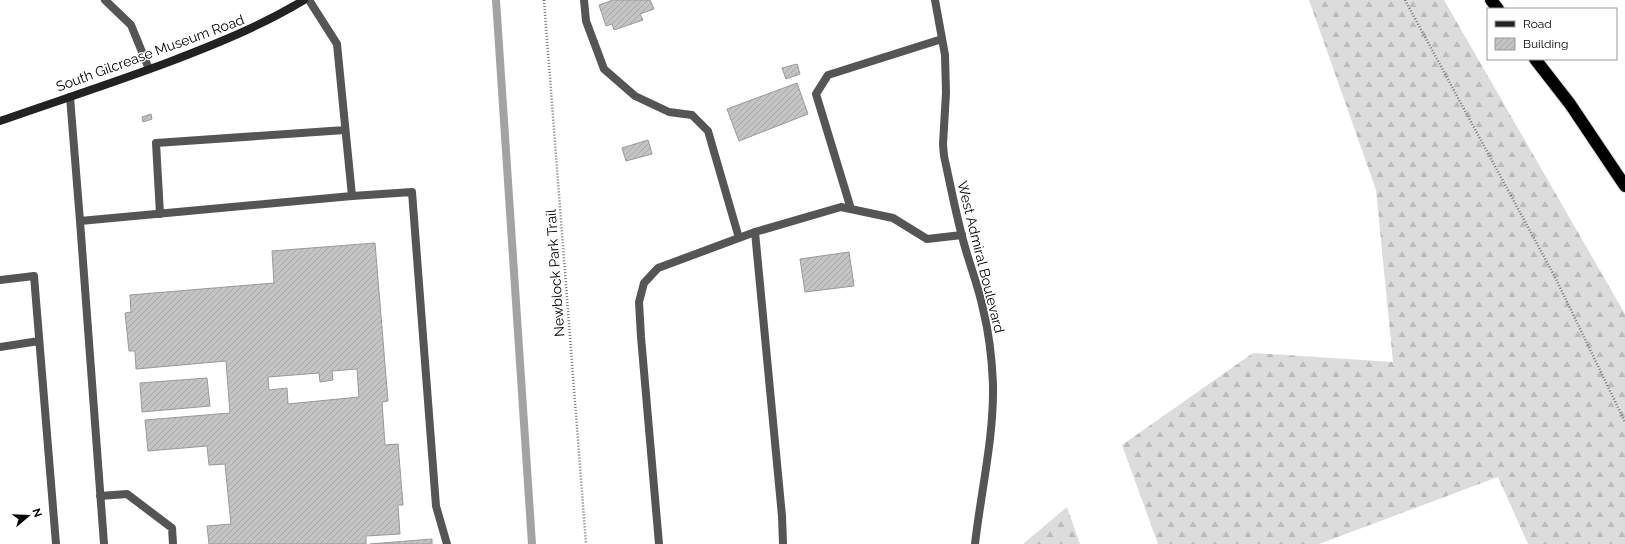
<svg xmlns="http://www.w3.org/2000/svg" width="1625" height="544" viewBox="0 0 1625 544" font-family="Raleway,sans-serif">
<defs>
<pattern id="forest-firs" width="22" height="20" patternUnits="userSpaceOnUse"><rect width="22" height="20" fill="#dcdcdc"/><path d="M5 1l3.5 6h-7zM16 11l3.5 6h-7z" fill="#bbb"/></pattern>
<pattern id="building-hatch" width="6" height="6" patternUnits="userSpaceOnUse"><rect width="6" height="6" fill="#c4c4c4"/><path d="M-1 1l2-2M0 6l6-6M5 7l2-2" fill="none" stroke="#a7a7a7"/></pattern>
</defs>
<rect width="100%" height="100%" fill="#fff"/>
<path fill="url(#forest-firs)" d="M1309,0H1444L1625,314V544H1528L1498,477L1319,544H1158L1122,445L1253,353L1393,362L1376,190Z
M1067,507L1080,544H1023Z"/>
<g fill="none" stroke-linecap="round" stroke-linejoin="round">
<path stroke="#a3a3a3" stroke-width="8" d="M496,0L532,544"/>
</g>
<path fill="url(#building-hatch)" stroke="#999" fill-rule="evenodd" d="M613,0H650L654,9L640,14L643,20L614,30L612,24L606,26L599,5Z
M797,64L800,74L786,79L782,68Z
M797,83L808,114L739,141L727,109Z
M151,114L152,119L143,122L142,117Z
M648,140L652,154L626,161L622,148Z
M375,243L388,401L382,402L385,445L398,444L403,505H398L400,534L366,536V544H209L207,526L231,524L225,464L209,465L207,446L148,451L145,420L230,413L226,361L136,369L135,351H129L125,313L131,312L130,295L274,283L272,251ZM357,369L359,397L288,404L287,388L269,390L268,377L319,373L320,382L333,380L332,371Z
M849,252L854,286L805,292L800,259Z
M207,378L210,406L142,412L140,383Z
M432,539V544H370Z"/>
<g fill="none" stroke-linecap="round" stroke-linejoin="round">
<defs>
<path id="motorway" d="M1491,0L1498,9
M1535,59L1570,104L1625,186"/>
</defs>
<use href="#motorway" stroke="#dbdbdb" stroke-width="14"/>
<path stroke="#777" stroke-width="2.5" stroke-dasharray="1 2" stroke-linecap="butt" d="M544,0L586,544
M1405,0L1555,277L1625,422"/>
<path stroke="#555" stroke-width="8" d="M105,0L131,25L149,69
M584,0L586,21L604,69L635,96L669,112L692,115L708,131L739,238
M70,97L80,221L104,544
M352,196L412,192L436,506L447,544
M851,209L816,94L828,75L942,39
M160,214L156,143L345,130
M80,221L352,196L337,44L309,0
M755,232L782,516L783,544
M0,280L34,276L56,544
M0,347L39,341
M100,496L127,494L172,528L173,544
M659,544L641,337L639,302L644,283L658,268L755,232L841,207L893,218L927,239L962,235"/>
<path stroke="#555" stroke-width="8" d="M935,0L945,55L946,93L943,144L944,156C950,183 955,210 962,236C968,261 978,284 983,309C989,333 992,359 993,384C994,438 981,491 975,544"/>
<path stroke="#222" stroke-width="8" d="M0,121C57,101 113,83 169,62C216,44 261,26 304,0"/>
<use href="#motorway" stroke="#000" stroke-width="12"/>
</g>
<g text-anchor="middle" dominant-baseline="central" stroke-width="3" stroke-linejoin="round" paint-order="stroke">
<g font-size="14" fill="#000" stroke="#fff">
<text transform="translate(150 53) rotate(-20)">South Gilcrease Museum Road</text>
<text transform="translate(981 257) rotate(76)">West Admiral Boulevard</text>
<text transform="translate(555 273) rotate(-94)">Newblock Park Trail</text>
</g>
</g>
<rect x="1487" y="8" width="130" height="52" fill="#ffffff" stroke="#999999"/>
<rect x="1495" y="21" width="20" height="6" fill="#222222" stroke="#999999"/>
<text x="1523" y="28" font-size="12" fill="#000000">Road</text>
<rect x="1495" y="38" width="20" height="12" fill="url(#building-hatch)" stroke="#999999"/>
<text x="1523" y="48" font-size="12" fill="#000000">Building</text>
<g transform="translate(28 516) rotate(71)" stroke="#ffffff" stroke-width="3" paint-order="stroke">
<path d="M0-3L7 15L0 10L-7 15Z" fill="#000000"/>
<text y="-6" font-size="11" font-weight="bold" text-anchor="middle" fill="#000000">N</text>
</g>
</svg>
